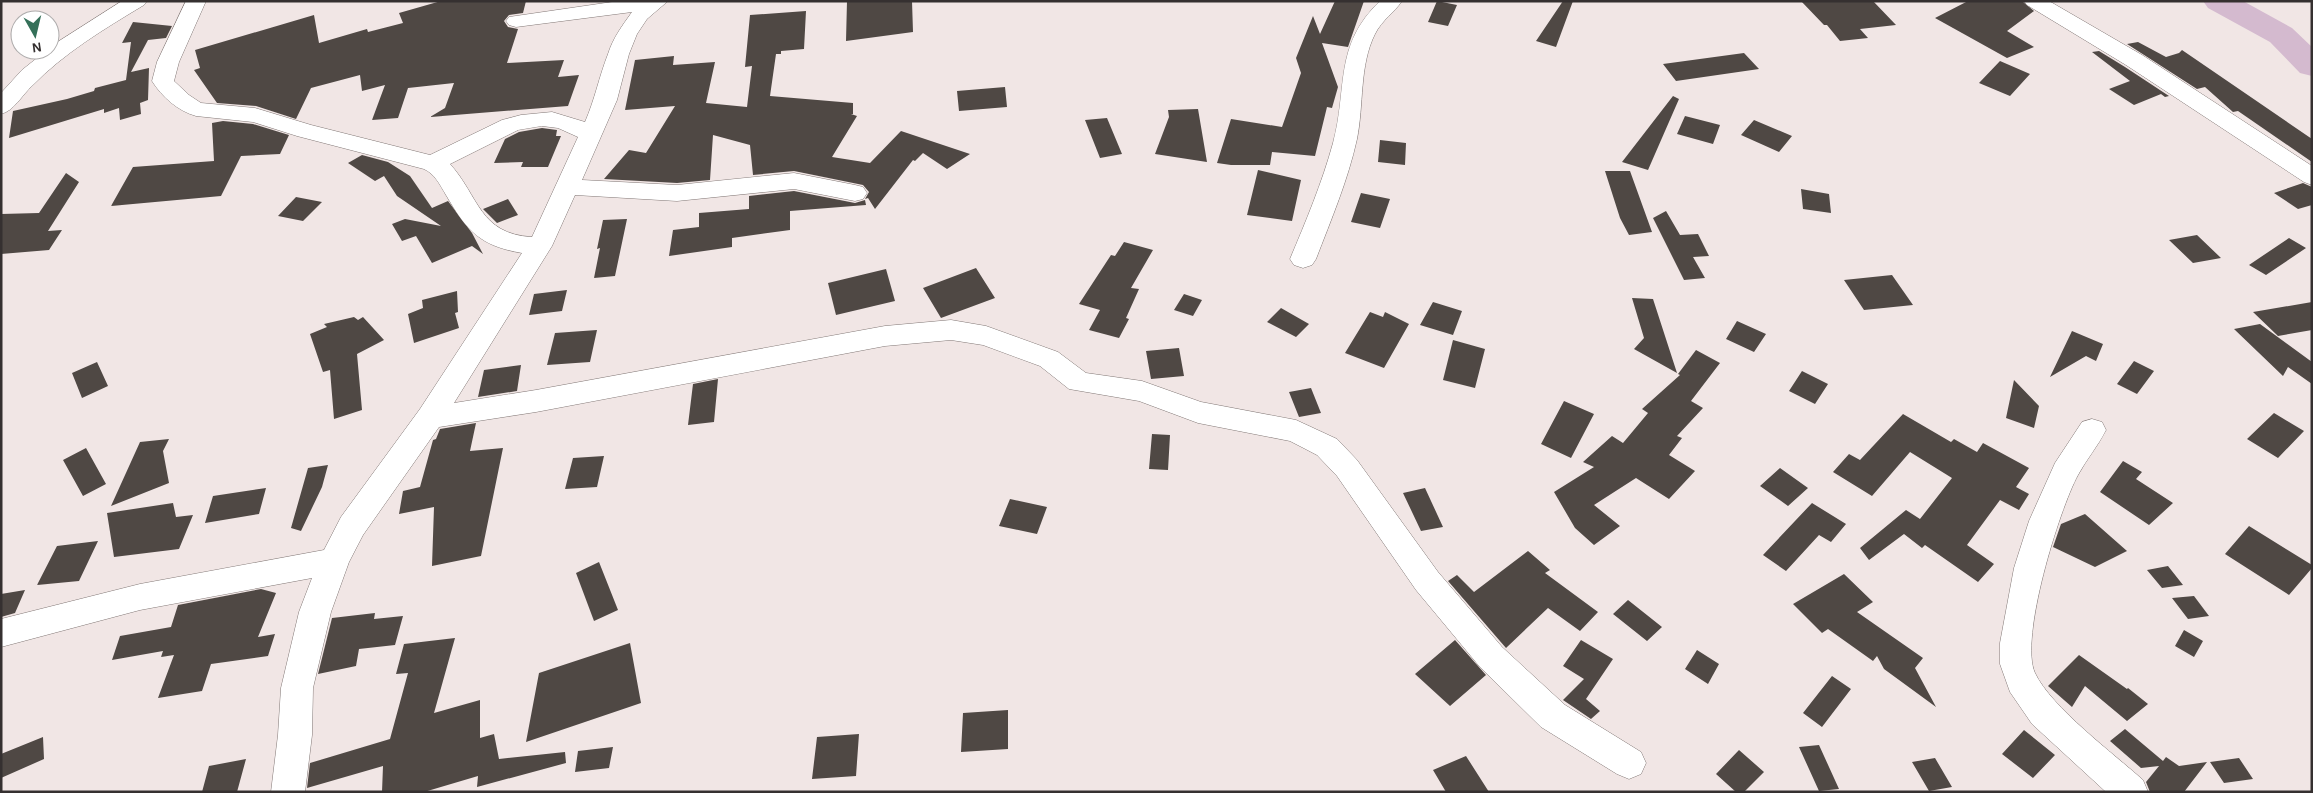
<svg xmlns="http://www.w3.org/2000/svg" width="2313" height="793" viewBox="0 0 2313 793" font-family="'Alegreya Sans',sans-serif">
<rect width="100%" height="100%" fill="#f1e6e5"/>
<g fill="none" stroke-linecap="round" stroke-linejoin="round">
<path fill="#d4bacf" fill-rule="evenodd" d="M2203,1H2243L2292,28L2312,47V76L2300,73L2270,42L2208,8Z"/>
</g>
<path fill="#4f4844" d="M441,1H526L523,13L509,15L504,21L508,27L518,29L507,63L564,60L558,77L579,75L568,106L430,117L445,108L454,83L408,88L398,118L372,120L385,85L362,91L360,75L311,88L296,119L256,106L217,103L194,70L200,68L195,50L314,15L319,43L367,29L368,32L403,23L399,13Z
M847,1H912L913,32L846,41Z
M1335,1H1364L1348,47L1322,43L1338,87L1332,108L1327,107L1315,156L1272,152L1270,165H1231L1217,163L1231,119L1282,127L1301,73L1296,58L1313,16L1320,34Z
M1437,1L1457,5L1448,26L1428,22Z
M1563,1H1573L1556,47L1536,41Z
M1801,1H1873L1896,25L1860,29L1868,38L1840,41L1827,25H1824Z
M1968,1H2022L2034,11L2007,31L2034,47L2007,58L1935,18Z
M806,11L804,49L781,51V54H776L770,96L853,103V114H851L857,116L832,157L870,163L901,131L970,154L947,169L923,153L915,161L913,160L875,209L868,198L865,199L869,192L863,185L794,171L753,175L750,145L713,135L710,180L677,183L604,179L629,150L646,153L675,106L625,110L635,60L674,56L673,65L715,62L706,103L747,107L752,66L745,67L750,15Z
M133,22L172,26L166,38L148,40L131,72L149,68L148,100L140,103L141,114L120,120L119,108L104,113V109L9,138L13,111L67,99L94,91L95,88L126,80L131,42L122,43Z
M2138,42L2166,57L2179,53L2182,50L2312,139V162L2238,111L2233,112L2205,87L2197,89L2127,44Z
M2099,51L2125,67L2169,96L2165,97L2161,94L2134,105L2109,89L2130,81L2092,52Z
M1744,53L1759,69L1676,81L1663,64Z
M2000,61L2030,74L2010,96L1979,83Z
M1005,87L1007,107L959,111L957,91Z
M1673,96L1679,99L1648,170L1622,162Z
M1198,109L1207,162L1155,154L1169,117L1168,110Z
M1685,116L1720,125L1713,144L1677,134Z
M1107,118L1122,154L1100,158L1085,120Z
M1754,120L1792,136L1779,152L1741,135Z
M223,121L253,124L289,135L280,154L241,156L221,196L111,206L133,167L214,161L212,123Z
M542,128L557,130L556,136H561L548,167H521L523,162L494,163L505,139L519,132Z
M1380,140L1406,143L1405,165L1378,162Z
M362,155L388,162L410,176L432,208L448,201L472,233L483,254L472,246L432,263L416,236L402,241L392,224L405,219L441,226L397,196L384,176L375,181L348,163Z
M1258,170L1301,180L1292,221L1247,215Z
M1605,171H1630L1652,232L1629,235L1620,218Z
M66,173L79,182L48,231L62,230L49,250L1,254V214L39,213Z
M2303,183L2312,187V205L2298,209L2274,193Z
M1801,189L1829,194L1831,213L1803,209Z
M794,191L855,203L865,200L866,205L790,211V230L732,238V247L669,256L673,230L699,227V213L749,209V196Z
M1361,193L1390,199L1380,228L1351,222Z
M296,197L322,202L303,221L278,216Z
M508,199L518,215L497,223L483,209Z
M1666,211L1680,235L1698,234L1709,256L1693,257L1705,278L1684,280L1653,218Z
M627,219L615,276L594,278L600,248L597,249L603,220Z
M2197,235L2221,258L2193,263L2169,240Z
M2289,238L2306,248L2266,275L2249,265Z
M1124,242L1153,250L1131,288L1139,289L1126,318L1129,319L1119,338L1089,330L1100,310L1079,304L1111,255L1115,256Z
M976,268L995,298L941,318L923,288Z
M886,269L895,301L836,315L828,283Z
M1892,275L1913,305L1864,310L1844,280Z
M567,290L562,311L529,315L534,294Z
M457,291L458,312L455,313L459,328L414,343L408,314L423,308L422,300Z
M1184,294L1202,300L1193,316L1174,310Z
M1632,298L1653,299L1677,373L1634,349L1644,338Z
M1433,302L1462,311L1453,335L1420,325Z
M2312,302V330L2278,336L2253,312Z
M1281,308L1309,324L1296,337L1267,322Z
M1370,312L1383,317L1385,312L1409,324L1384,368L1345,353Z
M354,317L358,320L363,317L384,340L357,354L362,410L334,419L330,370L323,372L310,334L327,327L324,324Z
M1737,321L1766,334L1754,352L1726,339Z
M2260,324L2312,362V384L2288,367L2283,376L2234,329Z
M597,330L590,362L547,365L555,333Z
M2072,331L2103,344L2096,361L2086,356L2050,377Z
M1453,340L1485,349L1475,388L1443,380Z
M1179,348L1184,376L1151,379L1146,351Z
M1696,350L1720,363L1691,401L1703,408L1677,436L1682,438L1669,455L1695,471L1669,499L1636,478L1594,505L1620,526L1594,545L1575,528L1554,492L1594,467L1583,462L1612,436L1623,443L1648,413L1642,409L1680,375L1678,374Z
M2134,361L2154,371L2137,394L2117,384Z
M97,362L108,386L82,398L72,373Z
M521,365L517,391L478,397L484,370Z
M1802,371L1828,384L1815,404L1789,391Z
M718,379L714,422L688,425L693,384Z
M2014,380L2039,406L2034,428L2006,418Z
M1311,388L1321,413L1299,417L1289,392Z
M1564,401L1594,414L1571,458L1541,444Z
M2274,413L2304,431L2278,458L2247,439Z
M1903,414L1951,442L1954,439L1977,452L1983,443L2029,468L2016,487L2029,494L2019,510L2000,500L1967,545L1994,564L1978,582L1925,545L1922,548L1904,534L1869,560L1860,548L1906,510L1920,519L1952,478L1910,452L1872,496L1833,472L1849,454L1860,460Z
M476,423L470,451L503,448L481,556L432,566L434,507L399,514L403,491L420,487L433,440L436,439L440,429Z
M1152,434L1170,435L1168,470L1149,469Z
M169,439L163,451L169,483L111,506L140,442Z
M86,448L106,484L83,496L63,460Z
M604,456L597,487L565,489L573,458Z
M2123,461L2142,472L2136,479L2173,503L2149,525L2100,492Z
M328,465L322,487L301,531L291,528L308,468Z
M1780,468L1808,488L1788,506L1760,486Z
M266,488L259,514L205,523L213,496Z
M1425,488L1443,527L1421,531L1403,493Z
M1010,499L1047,507L1037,534L999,526Z
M173,503L176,517L193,515L179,549L114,557L107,513Z
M1812,503L1846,524L1831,542L1819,535L1786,571L1763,555Z
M2085,514L2127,551L2095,567L2053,547L2061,524Z
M2249,526L2312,565V568L2289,595L2225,554Z
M98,541L79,581L37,585L57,546Z
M1528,551L1550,570L1545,573L1598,612L1580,631L1548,608L1506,648L1448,581L1457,575L1474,592Z
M599,562L618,610L594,621L576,573Z
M2168,566L2183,585L2162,588L2147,570Z
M1844,574L1873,602L1857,612L1923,658L1915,668L1936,707L1884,669L1877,656L1873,661L1828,629L1822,633L1793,604Z
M261,589L276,593L258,637L275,634L268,656L211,664L202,691L158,698L174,655L161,657L163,651L112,660L120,636L171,627L178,605Z
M25,590L15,613L1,617V594Z
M2194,596L2209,616L2188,619L2172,598Z
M1628,600L1662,627L1647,641L1613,614Z
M375,613L374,619L403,616L395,645L359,649L356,666L318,674L332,618Z
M2184,630L2203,641L2194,657L2175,646Z
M455,638L434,713L480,700V738L494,734L499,759L565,752L566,763L477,787L478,776L424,792H382L383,766L307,788L310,763L390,739L408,673L396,674L404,644Z
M1455,640L1486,675L1450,706L1415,674Z
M1581,640L1613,659L1586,699L1600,711L1591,719L1563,700L1584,679L1563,666Z
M630,643L641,703L526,742L539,673Z
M1697,650L1719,664L1708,684L1685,669Z
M2079,655L2127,689L2128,688L2148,704L2127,721L2085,686L2072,707L2048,686Z
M1832,676L1851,689L1822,727L1803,713Z
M1008,710V749L961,752L963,713Z
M2125,729L2163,761L2166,757L2179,766L2207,762L2184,792H2150L2146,782L2159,766L2141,768L2110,741Z
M2024,730L2055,755L2033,778L2002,754Z
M859,734L856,776L812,779L817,737Z
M43,737L44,759L1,778V754Z
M1819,745L1839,789L1819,791L1799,747Z
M613,747L609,768L575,772L578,751Z
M1739,750L1764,772L1744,792H1736L1716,774Z
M1466,756L1489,792H1446L1433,770Z
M1935,758L1952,787L1929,791L1912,762Z
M2239,758L2253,779L2224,783L2210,762Z
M246,759L237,792H202L209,766Z"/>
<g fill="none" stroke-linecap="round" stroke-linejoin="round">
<defs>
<path id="minor" d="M122,1H147L144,5C104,29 64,53 32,86C22,95 14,111 1,114V93L22,70L47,50H50L56,43Z
M186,1H206L179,62L174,81L189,95L201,103L255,108L311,125L430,155L502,120L521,115L552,112L585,122C595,99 599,77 608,54C613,38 622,26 632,12L516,27L509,25L506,21L509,17L619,1H668L647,19L637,34L629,54L617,100L582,180L677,185L794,173L855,185L863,187L867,193L863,199L855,201L794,189L677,201L575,195L552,246L454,403L536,390L885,326L951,320L986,326L1058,352L1086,373L1142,381L1201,402L1296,420L1337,439L1357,460L1438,572L1502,647L1565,705L1641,752L1646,763L1641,774L1629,779L1617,774L1541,727L1480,667L1416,590L1337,476L1317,455L1290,441L1198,423L1139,401L1069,389L1040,366L983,345L951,340L885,346L536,412L439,427L363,535L349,562L331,612L313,688L312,735L305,792H271L278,735L281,688L299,612L312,578L140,610L1,647V619L140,584L324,550L341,517L420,409L522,253C480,246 467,231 446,195C440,185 435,174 424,169L297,136L253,122L196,116C178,111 162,97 152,81L157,62ZM542,126L558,128L578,137L532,237C479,234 479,196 450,164L518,130Z
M1380,1H1402C1394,13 1382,20 1375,34C1359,66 1364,105 1357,139C1348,180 1331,220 1316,259L1312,265L1303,268L1294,265L1290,259C1306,221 1322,183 1333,143C1348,88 1333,46 1380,1Z
M2024,1H2049L2142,55L2312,166V185L2304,182L2126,65L2027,5Z
M2092,419L2102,422L2106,430C2098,446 2086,460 2078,475C2059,510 2019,639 2035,673C2051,707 2114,754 2143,780L2148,792H2106L2032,724L2010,692L2000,664V643L2014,568L2029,521L2055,463L2082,422Z"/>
</defs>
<use href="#minor" stroke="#827876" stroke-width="1"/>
<use href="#minor" fill="#fff" fill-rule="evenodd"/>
</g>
<rect width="2313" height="793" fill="none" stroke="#353030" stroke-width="5"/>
<g transform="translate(35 35) rotate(172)"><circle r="24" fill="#ffffff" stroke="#aeacac"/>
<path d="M0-4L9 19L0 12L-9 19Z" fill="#357059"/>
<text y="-8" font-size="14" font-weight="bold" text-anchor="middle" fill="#353030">N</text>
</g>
</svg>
